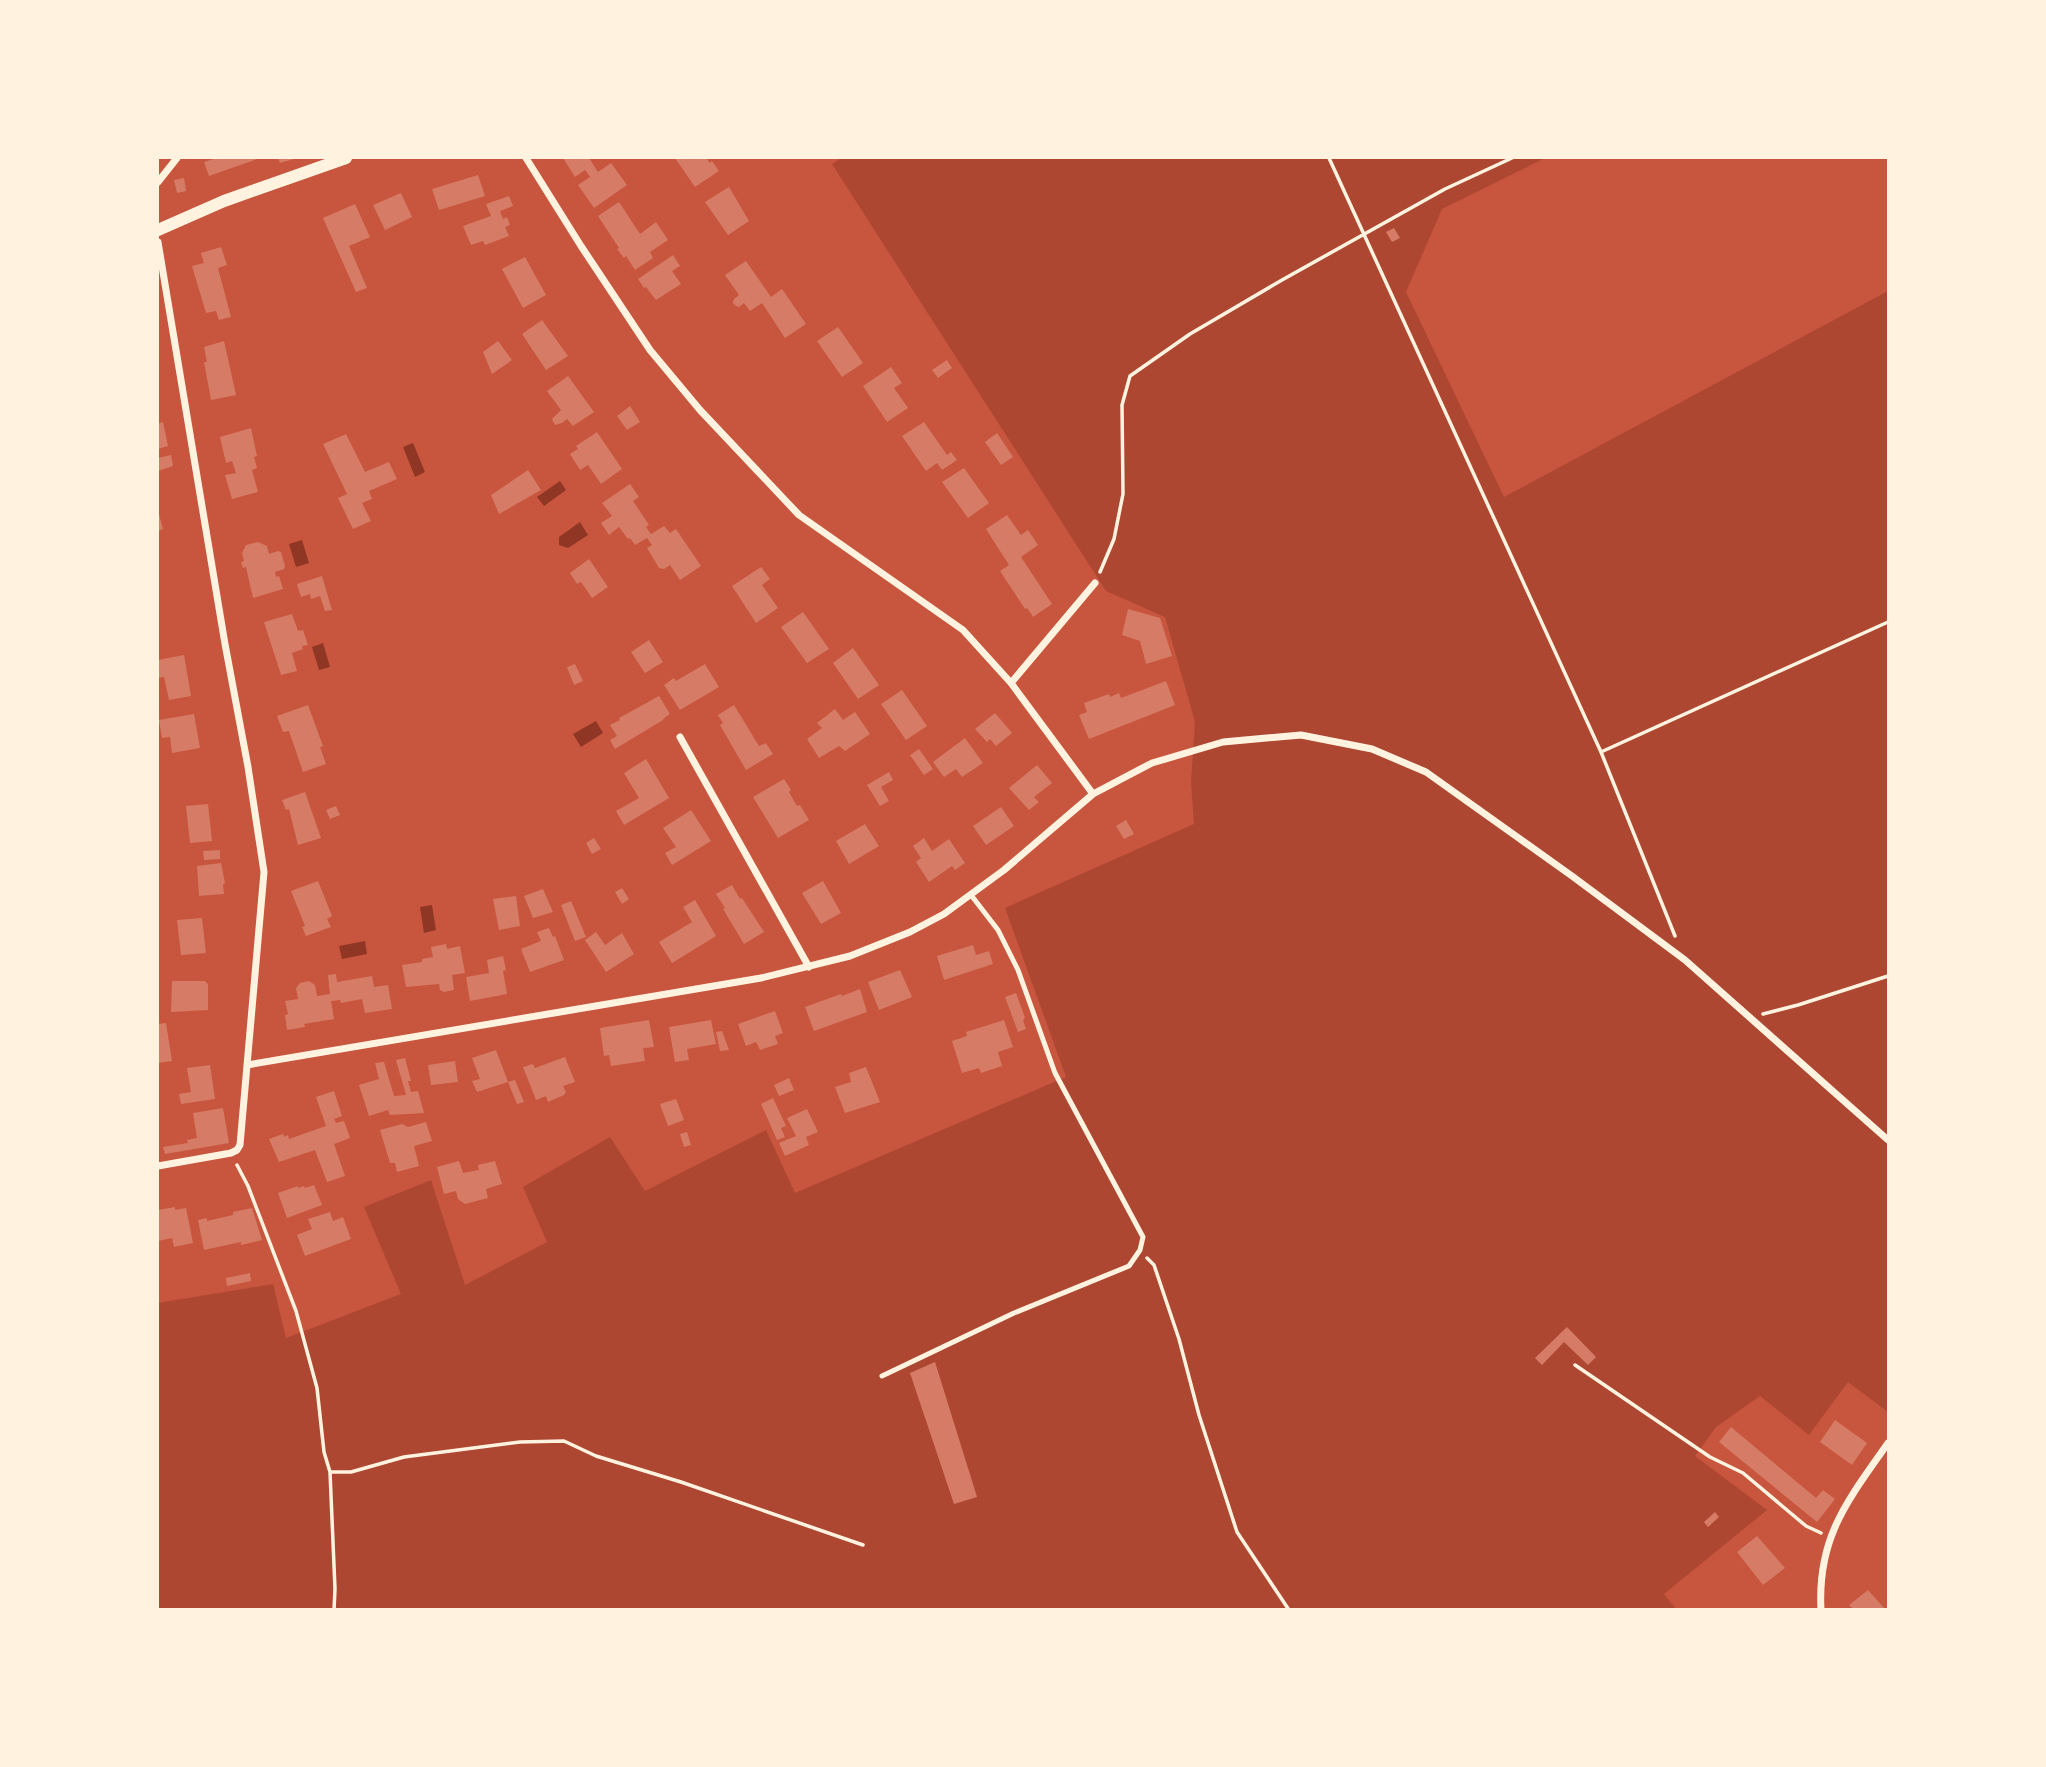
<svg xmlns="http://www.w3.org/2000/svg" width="2046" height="1767" viewBox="0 0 2046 1767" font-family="'PT Sans Narrow',sans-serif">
<rect width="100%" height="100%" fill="#c8553d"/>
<path fill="#ae4732" d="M841,158H1545L1442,209L1406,292L1504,497L1888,291V1412L1848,1382L1809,1435L1760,1396L1716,1427L1695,1456L1767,1510L1664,1594L1676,1609L158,1610V1303L273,1284L286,1338L401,1294L364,1207L431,1180L465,1285L547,1242L523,1187L610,1137L645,1191L766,1130L795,1193L1066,1077L1005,908L1194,824L1191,782L1195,722L1165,617L1106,591L832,164Z"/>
<path fill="#8f3625" d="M413,443L425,472L415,477L403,447Z
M560,481L566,490L544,506L537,497Z
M580,522L588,535L568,548L559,545V537Z
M302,540L309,563L296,567L289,544Z
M323,643L330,667L319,670L312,647Z
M596,721L603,733L581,747L573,734Z
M432,905L436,930L424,933L420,907Z
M365,941L367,954L342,959L339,946Z"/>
<path fill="#d67c66" d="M217,158H260L209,176L204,162Z
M278,158H297L280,163Z
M563,158H589L598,172L611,163L627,185L594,208L578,185L590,177L585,170L575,177Z
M675,158H706L710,163L712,161L719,171L695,187Z
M478,175L485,196L439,210L432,189Z
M184,178L186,191L177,193L174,180Z
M729,187L749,221L728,235L705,202Z
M401,193L412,217L385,230L373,205Z
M509,196L513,206L500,211L503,219L507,217L510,225L505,227L509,236L485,245L483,241L471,245L463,226L491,216L486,204Z
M619,202L640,234L656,222L668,240L650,252L653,258L635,270L626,256L624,258L617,249L619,248L598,216Z
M355,204L370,237L349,246L367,288L356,292L323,218Z
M1394,228L1400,238L1392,242L1386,232Z
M221,247L227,265L218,268L231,317L219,320L216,311L206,313L192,266L204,263L201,253Z
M673,255L680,266L672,271L681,284L656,300L646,287L644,288L638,279Z
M525,257L546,295L523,308L502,269Z
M746,261L771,297L782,289L806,324L785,338L762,303L750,311L744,303L739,307L736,306L733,303L734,299L739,295L725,275Z
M542,320L568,356L546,370L522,334Z
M838,327L863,363L842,377L817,341Z
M224,341L236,395L211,400L204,362H207L204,347Z
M498,341L512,360L492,374L483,352Z
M947,360L952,368L938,378L932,370Z
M891,367L902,383L894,388L908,408L887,422L863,386Z
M568,376L594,412L573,426L567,419L562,423L555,425L552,419L561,410L547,391Z
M630,406L640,422L627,430L617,416Z
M163,422L168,446L158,449V424Z
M924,422L947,455L951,452L957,460L942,470L937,463L926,471L902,436Z
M251,428L257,456L254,457L257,468L252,470L258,492L232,499L225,475L236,473L232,461L226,463L220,437Z
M597,432L622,469L601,484L588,465L580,470L570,454L578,449L576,446Z
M997,433L1013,457L1001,465L985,442Z
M346,434L365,472L389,462L397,479L369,491L372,499L362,503L371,521L353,529L338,498L347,494L323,444Z
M171,455L173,466L158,471V458Z
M964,468L989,503L968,518L942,482Z
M528,470L541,490L499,514L491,495Z
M630,484L639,497L633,501L649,525L646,527L651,534L664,526L670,533L676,529L701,566L680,580L670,565L664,569L659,568L647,548L652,545L647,538L635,545L630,538L628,539L619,527L609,535L601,523L612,516L602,503Z
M158,511L163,529L158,531Z
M1007,515L1021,535L1028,530L1038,545L1021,557L1052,604L1033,617L1027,608L1025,609L1000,571L1009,565L986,529Z
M258,542L267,546L269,554L278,551L281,552L285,566L284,569L275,572L276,577L279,576L283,589L253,598L246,567L243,568L241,562L244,561L242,553L246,545Z
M589,559L608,587L592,598L581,582L577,584L570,573Z
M761,567L770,579L762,585L778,608L756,623L732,586Z
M322,576L332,610L325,611L320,596L311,599L310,594L301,597L297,584Z
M1128,609L1160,618L1172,656L1146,664L1140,641L1122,635Z
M803,612L829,649L807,663L781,627Z
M292,614L298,631L303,630L308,645L302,646L303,649L292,653L297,671L281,675L264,622Z
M649,640L663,662L645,673L631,652Z
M853,648L879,685L858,699L833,663Z
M184,655L191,696L169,700L164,677L158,678V660Z
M575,664L583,681L574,685L567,667Z
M705,664L719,687L680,710L664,685L674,678L676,681Z
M1166,681L1175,705L1089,739L1079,715L1087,712L1084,703L1109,694L1110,697L1119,693L1121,698Z
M902,690L927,726L906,740L881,704Z
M659,696L670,714L663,719V720L615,749L610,740L617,736L610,725L620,720L619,718Z
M308,705L323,746L320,747L326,764L303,772L289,731L283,732L277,716Z
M734,705L759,746L766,743L773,754L746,770L720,725L723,723L718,715Z
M835,709L843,720L855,712L870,734L845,751L839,746L819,758L807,739L822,728L817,723Z
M995,713L1012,733L996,746L990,739L987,742L975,729Z
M194,714L200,748L172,753L170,737L162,738L159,720Z
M965,738L983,763L962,777L956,769L944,777L933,762Z
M919,749L933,769L924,775L910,755Z
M646,759L669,798L624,825L616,811L639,798L624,773Z
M1037,765L1052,783L1034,797L1039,802L1029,810L1009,788Z
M889,772L893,780L881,787L889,801L880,806L867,785Z
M784,779L791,790L789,792L797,806L800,805L809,820L778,838L753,797Z
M305,792L321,838L298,845L289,809L286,810L282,800Z
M208,804L212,841L190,843L186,806Z
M336,806L340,815L330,819L326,810Z
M1001,807L1014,826L986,845L973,826Z
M691,810L711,841L672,865L665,853L676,847L663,828Z
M1126,820L1134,834L1124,839L1116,826Z
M865,824L879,846L849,864L836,841Z
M594,838L601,849L592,854L586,843Z
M924,838L932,851L949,839L965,863L955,870L952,866L929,882L916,862L921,858L913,846Z
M220,850V859L204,860L203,851Z
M221,863L225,883L223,885L224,894L199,896L197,866Z
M318,881L332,916L327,919L331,927L306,936L302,927L305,926L291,891Z
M823,881L841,913L821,924L802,893Z
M732,885L740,899L742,898L764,932L744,944L723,909L725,908L716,894Z
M622,888L629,899L622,904L615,892Z
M543,889L553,912L533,918L524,896Z
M516,896L520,926L499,930L493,899Z
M695,900L716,936L672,963L659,942L692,922L683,907Z
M571,901L586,937L575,941L561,905Z
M202,918L206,953L181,955L177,920Z
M549,928L553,937L555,936L564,960L530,972L521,949L541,941L537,932Z
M596,932L605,945L622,933L634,954L606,972L585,940Z
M446,944L447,949L460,946L465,973L452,975L454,990L444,992L440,990L439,984L406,987L402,965L422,962V959L433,957L431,947Z
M973,945L976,955L989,951L993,964L944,980L937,956Z
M503,956L506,970L503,971L507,994L470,1001L466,977L489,973L487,960Z
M900,970L912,997L879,1010L868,982Z
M336,974L337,982L372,976L374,987L388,985L392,1009L365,1013L362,999L341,1003L340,1000L331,1001L334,1019L304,1024L305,1027L287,1030L285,1015L288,1014L285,1001L298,999L296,988L300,983L309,981L315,985L317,996L330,994L328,975Z
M172,981H205L208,984V1010L171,1012Z
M860,989L867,1012L814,1031L805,1007L841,994L842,996Z
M1016,993L1025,1018L1023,1020L1026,1029L1018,1032L1005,997Z
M775,1011L783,1033L775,1036L778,1044L760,1050L756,1042L746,1046L738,1024Z
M649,1020L654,1047L643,1048L645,1061L611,1066L609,1055L604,1056L600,1028Z
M711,1020L716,1044L687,1049L689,1060L675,1062L669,1027Z
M1004,1020L1013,1047L998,1052L1002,1066L981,1073L979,1068L962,1073L952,1041L967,1036L966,1032Z
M166,1023L172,1061L158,1063V1024Z
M722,1031L729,1050L720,1051L716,1032Z
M496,1050L508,1082L515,1080L524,1102L517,1104L508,1082L477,1092L472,1081L480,1079L472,1058Z
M565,1057L575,1082L563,1086L566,1092L564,1095L548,1102L546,1096L536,1100L523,1067L533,1064L535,1068Z
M405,1058L411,1081H408L411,1092L418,1091L424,1113L390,1115L388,1110L369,1116L359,1085L379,1079L375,1063L384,1062L394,1096L406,1095L396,1060Z
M455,1061L458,1082L431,1085L428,1065Z
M210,1065L215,1099L181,1104L179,1094L191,1092L187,1068Z
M866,1067L880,1102L845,1113L835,1087L851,1082L849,1073Z
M789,1078L794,1090L779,1096L774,1085Z
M334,1091L342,1116L334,1119L336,1123L344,1121L350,1138L334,1144L345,1176L327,1182L315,1150L279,1162L269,1139L283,1134L284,1137L288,1135L289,1139L326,1126L316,1097Z
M773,1098L786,1126L781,1128L785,1137L777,1140L761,1104Z
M676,1099L684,1120L668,1126L660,1104Z
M223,1108L229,1143L165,1154L163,1147L188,1143L187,1140L197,1138L193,1113Z
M807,1109L818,1132L806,1137L809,1145L785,1156L779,1143L796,1136L787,1118Z
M426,1122L432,1141L414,1146L419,1166L397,1172L395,1163H390L380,1130L402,1124L408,1127Z
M687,1132L691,1145L684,1147L680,1134Z
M459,1161L463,1173L479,1170L478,1165L495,1161L502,1184L486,1189L488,1198L465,1204L458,1199L456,1191L444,1194L437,1167Z
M314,1185L322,1205L287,1218L278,1193L298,1186V1188L304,1186L305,1188Z
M175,1207V1210L186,1208L193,1243L174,1247L172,1238L158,1241V1210Z
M252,1208L262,1240L241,1245V1242L204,1250L198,1220L207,1218V1221L233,1215V1212Z
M330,1212L333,1221L343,1217L351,1239L305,1256L297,1235L312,1229L308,1219Z
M250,1273L251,1281L227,1286L226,1278Z
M1567,1327L1596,1357L1588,1365L1564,1342L1542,1365L1535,1358Z
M935,1362L977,1497L954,1504L910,1373Z
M1835,1420L1867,1443L1852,1465L1820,1442Z
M1731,1427L1816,1498L1823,1490L1835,1499L1817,1522L1719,1442Z
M1715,1512L1719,1517L1708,1527L1704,1522Z
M1757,1536L1785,1568L1763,1585L1737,1552Z
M1868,1590L1885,1609H1853L1849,1605Z"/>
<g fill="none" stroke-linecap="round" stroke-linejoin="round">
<path stroke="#fff3e0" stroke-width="3.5" d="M1329,158L1601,752L1675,936
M1100,572L1114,539L1123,494L1122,405L1130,376L1190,334L1282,280L1445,189L1512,158
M1601,752L1888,622
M1763,1014L1798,1005L1888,976
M237,1165L248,1186L296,1311L317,1388L324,1452L330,1472L335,1589L334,1610
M1147,1258L1154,1265L1179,1339L1199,1415L1237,1532L1289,1610
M1575,1365L1710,1457L1743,1473L1806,1526L1821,1533
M330,1472H351L404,1457L520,1442L564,1441L596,1456L681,1482L863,1545"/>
<path stroke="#fff3e0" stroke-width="5" d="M882,1376L1014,1313L1129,1266L1140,1250L1143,1237L1055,1073L1018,970L998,930L971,895"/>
<path stroke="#fff3e0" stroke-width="7" d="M526,158L581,246L650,350L700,410L799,515L963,630L1011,683L1093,794
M158,182L177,158
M158,242L225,644L248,767L264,872L240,1145L237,1150L231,1153L158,1166
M1011,683L1095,583
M680,737L809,967
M247,1065L761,978L850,956L910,932L944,914L1004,870L1093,794L1152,763L1223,742L1301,735L1372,749L1426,772L1572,876L1685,960L1888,1140
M1821,1610C1817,1536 1849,1499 1888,1443"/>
<path stroke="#fff3e0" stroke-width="12" d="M158,230L224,201L346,158"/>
</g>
<rect width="2046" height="1767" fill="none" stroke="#fff3e0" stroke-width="318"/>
</svg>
